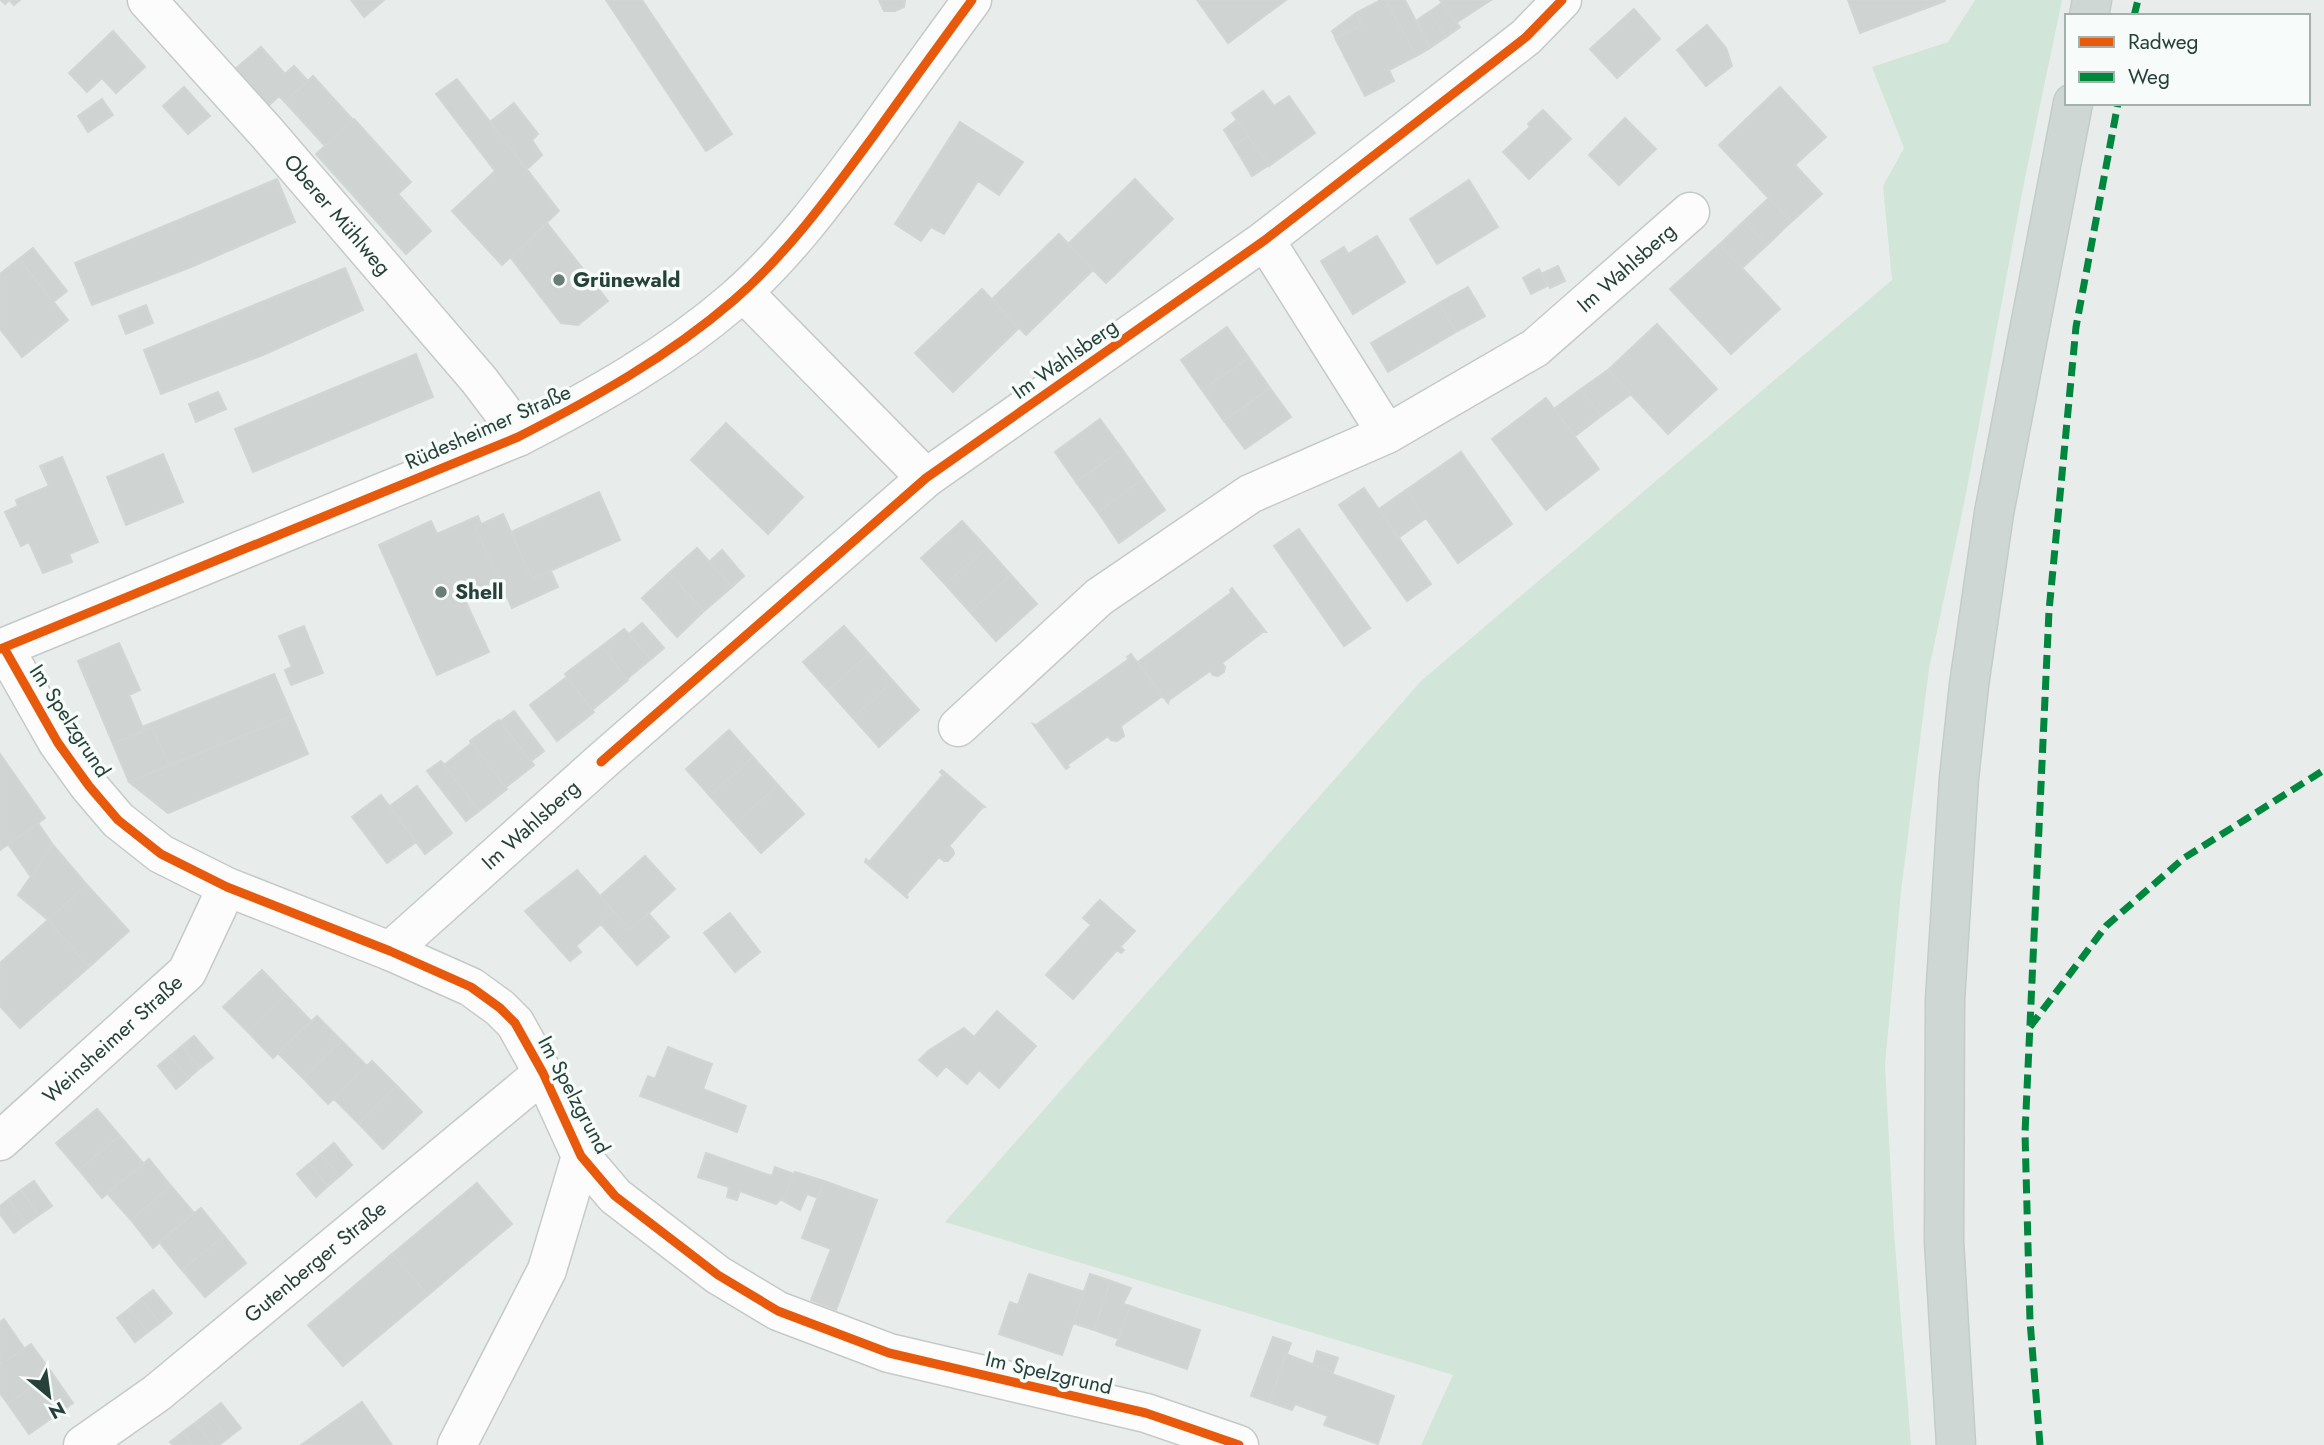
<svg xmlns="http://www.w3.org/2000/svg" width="2324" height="1445" viewBox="0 0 2324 1445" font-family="Jost,sans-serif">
<rect width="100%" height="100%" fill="#e8edeb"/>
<path fill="#d1e6d8" d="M1975,0H2062L2025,178L1965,499L1929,669L1901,892L1885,1065L1894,1232L1911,1445H1421L1453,1375L945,1222L1421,681L1892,280L1883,186L1904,148L1872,67L1948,42Z"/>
<path fill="#cfd4d2" stroke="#d1d6d4" stroke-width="2" d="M1,0H20L14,5L9,0L5,4Z
M351,0H384L364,17Z
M606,0H642L732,134L706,151Z
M879,0H878H905L904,7L895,11H884Z
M1197,0H1286L1228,43Z
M1381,0H1386L1416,56L1389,70L1394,81L1365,96L1335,38L1362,25L1356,13Z
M1386,0H1405L1430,48L1416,56Z
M1440,0H1491L1456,23Z
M1848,0H1945V1L1860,33Z
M1442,3L1460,27L1446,37L1429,12Z
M1634,9L1660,39L1617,78L1590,49Z
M1429,12L1446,37L1430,48L1417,20Z
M1356,13L1362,25L1336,38L1332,31Z
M1707,25L1726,48L1732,66L1706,86L1677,50Z
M113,31L145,67L116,93L102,78L87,92L69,73Z
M261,47L285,74L294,66L308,81L285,102L279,96L268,106L235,69Z
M313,76L353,120L325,146L285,102Z
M457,79L559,211L502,265L452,211L495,171L436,94Z
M184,87L210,116L188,134L163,106Z
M1780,87L1826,137L1795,165L1822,194L1791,222L1719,145Z
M1263,91L1274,106L1289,96L1315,133L1269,166L1232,113Z
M102,99L113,115L88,132L78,116Z
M514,103L538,134L532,140L542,155L527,169L490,122Z
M1543,110L1571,139L1529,179L1503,152L1530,127L1528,124Z
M1625,118L1656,149L1619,185L1589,155Z
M354,119L411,182L398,194L431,231L406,254L316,154Z
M1237,120L1248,136L1234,146L1224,130Z
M960,122L1023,162L999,195L978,181L944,234L931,227L921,241L895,224Z
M1248,136L1269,165L1252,176L1234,146Z
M277,179L295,222L191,267L92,305L75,263Z
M1135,179L1173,219L1106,283L1068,244Z
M1469,180L1498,227L1437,264L1410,219Z
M1769,198L1791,222L1767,245L1744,221Z
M1744,221L1767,245L1742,268L1720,244Z
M547,223L608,301L578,325L561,323L511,258Z
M1059,234L1093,270L1026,335L992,299Z
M1377,236L1405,282L1353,314L1321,261L1344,247L1348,254Z
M1720,244L1780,309L1731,354L1670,289Z
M33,248L67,291L53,302L19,259Z
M19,259L68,320L22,357L0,329V274Z
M1558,266L1565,281L1550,288L1543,273Z
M345,268L363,310L263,355L161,394L144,350Z
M1539,269L1547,286L1531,294L1523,278Z
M1468,287L1485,316L1456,332L1439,303Z
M982,289L1019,328L953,392L915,353Z
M1439,303L1456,332L1388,372L1371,343Z
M146,305L153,323L126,334L119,316Z
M1657,324L1717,389L1668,434L1608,370Z
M1227,327L1249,358L1202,390L1181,360Z
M416,354L433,397L253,472L235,429Z
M1249,358L1270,388L1224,421L1202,390Z
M1608,370L1631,394L1601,416L1581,389Z
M1270,388L1291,417L1245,449L1224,421Z
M1581,389L1601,416L1575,436L1554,409Z
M218,392L226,409L196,422L189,404Z
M1546,398L1599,469L1546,510L1492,439Z
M1100,419L1122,449L1076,482L1055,452Z
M726,423L803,497L768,534L691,460Z
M1122,449L1143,479L1098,512L1076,482Z
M1461,452L1512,524L1458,563L1406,490Z
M163,454L183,502L126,525L107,477Z
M62,457L98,542L69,554L72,562L43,573L29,542L21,546L5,512L18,506L16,500L49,486L40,466Z
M1143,479L1165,510L1119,543L1098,512Z
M1364,488L1431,584L1407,601L1339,505Z
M1406,490L1426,518L1398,538L1379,509Z
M599,492L620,540L532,579L511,532Z
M503,514L532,579L551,571L558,587L512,608L475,527Z
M478,516L481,524L475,527L501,584L465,600L489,652L437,675L379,545L431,521L437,534Z
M962,521L987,548L945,584L921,558Z
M1299,529L1370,628L1344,646L1274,546Z
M697,548L732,587L704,611L669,573Z
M987,548L1011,575L970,612L945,584Z
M722,550L744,576L732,587L709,562Z
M669,573L704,611L677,637L642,598Z
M1011,575L1037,604L996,641L970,612Z
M1232,588L1266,632H1263L1222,663L1225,667L1224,672L1218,676L1213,675L1210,671L1169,700L1168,703L1138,662L1231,593L1230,590Z
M642,623L664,648L651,659L629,634Z
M304,626L323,673L291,685L285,670L292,667L279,636Z
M844,626L869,654L828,690L803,662Z
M624,629L651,659L627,679L602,646Z
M119,643L140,690L129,695L144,731L113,744L78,661Z
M602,646L628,680L592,710L565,674Z
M869,654L893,681L853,718L828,690Z
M1131,654L1164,698L1161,697L1121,726L1124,736L1117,741L1111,740L1108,736L1067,765L1069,767L1066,769L1033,724L1036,725L1129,659L1127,657Z
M274,674L292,716L169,765L152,727L144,731L142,727Z
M567,677L594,712L557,741L530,705Z
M893,681L919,710L879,747L853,718Z
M514,711L544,751L531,761L500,722Z
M292,716L308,754L168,813L129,782Z
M499,720L534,765L506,787L470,741Z
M152,727L169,765L129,782L113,744Z
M729,730L753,757L710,796L686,769Z
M472,743L507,789L479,811L444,765Z
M0,754L45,818L0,850Z
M753,757L778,785L735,824L710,796Z
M441,761L479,811L466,821L427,771Z
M942,770L985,807L982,808L949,846L953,850L954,854L948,861H944L939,857L906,895L908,897L907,898L865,862L866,859L869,862L943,775L940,772Z
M778,785L804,814L761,853L735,824Z
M417,786L452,833L425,854L390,806Z
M381,795L416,842L387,863L352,817Z
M38,823L53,845L31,877L8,844Z
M53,845L87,885L48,920L18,895Z
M645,856L675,889L630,930L600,896Z
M577,870L614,912L576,946L581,952L570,961L525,911Z
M87,885L129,931L89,967L48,920Z
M1100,900L1135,931L1120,947L1124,950L1121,953L1117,950L1073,999L1046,975L1091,925L1083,918Z
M614,912L630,930L648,913L669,937L637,965L601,924Z
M730,913L760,952L735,972L704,933Z
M48,920L89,967L20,1028L0,1006V963Z
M262,970L286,995L248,1032L223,1007Z
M286,995L311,1021L273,1058L248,1032Z
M997,1011L1036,1046L999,1088L979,1070L967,1084L946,1066L937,1076L919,1060L928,1051L964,1028L974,1037Z
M317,1016L342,1041L303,1078L278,1053Z
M194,1036L213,1058L200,1068L182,1046Z
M342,1041L367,1066L328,1104L303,1078Z
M182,1046L200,1068L189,1078L170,1056Z
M668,1047L712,1064L703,1089L746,1106L737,1132L640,1096L648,1076L655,1079Z
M170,1056L189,1078L176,1089L158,1066Z
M372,1061L397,1086L359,1124L334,1099Z
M397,1086L422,1112L383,1149L359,1124Z
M97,1109L120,1136L79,1170L56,1143Z
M120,1136L143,1163L102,1198L79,1170Z
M334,1143L352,1165L340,1176L321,1154Z
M706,1153L772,1176L775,1167L794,1174L784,1196L776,1204L740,1191L737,1200L727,1197L729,1187L698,1177Z
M321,1154L340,1176L328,1186L309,1164Z
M149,1159L171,1186L131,1220L107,1193Z
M309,1164L328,1186L316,1197L297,1174Z
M795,1172L824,1181L818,1198L807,1194L800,1210L782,1200Z
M34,1181L52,1206L39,1215L21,1190Z
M824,1181L877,1200L836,1310L811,1300L831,1249L802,1238Z
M477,1183L512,1224L428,1295L392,1254Z
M171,1186L194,1213L153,1248L131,1220Z
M21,1190L39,1215L26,1224L9,1199Z
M9,1199L26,1224L14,1233L0,1214V1206Z
M201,1208L224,1236L182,1270L159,1242Z
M224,1236L246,1263L205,1297L182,1270Z
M392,1254L428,1295L343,1366L308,1325Z
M1029,1274L1084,1292L1062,1355L999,1334L1010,1302L1018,1305Z
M1090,1274L1111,1281L1094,1330L1073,1323Z
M1111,1281L1131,1288L1123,1304L1130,1306L1119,1339L1094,1330Z
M153,1290L172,1313L160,1323L141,1299Z
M141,1299L160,1323L148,1332L129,1309Z
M1130,1306L1200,1330L1187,1369L1116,1345Z
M129,1309L148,1332L135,1342L117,1318Z
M4,1319L24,1348L0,1365V1322Z
M1273,1337L1291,1343L1269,1402L1251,1396Z
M31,1344L52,1373L8,1404L0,1393V1365Z
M1317,1351L1338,1358L1333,1372L1313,1365Z
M1286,1354L1333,1372L1332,1374L1394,1396L1378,1444L1324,1425L1328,1416L1295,1404L1292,1410L1269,1402Z
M52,1373L73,1403L29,1434L8,1404Z
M362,1402L392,1445H301Z
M221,1403L241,1428L228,1438L208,1413Z
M208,1413L228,1438L219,1445H213L195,1423Z
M195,1423L213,1445H193L183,1432Z
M183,1432L193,1445H173L170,1442Z"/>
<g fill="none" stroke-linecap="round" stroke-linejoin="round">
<defs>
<g id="minor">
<path id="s1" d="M147,0L267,133L479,380L501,409L518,437"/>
<path d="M1265,240L1387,434"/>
<path d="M743,292L926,478"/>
<path d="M4,648L58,743L89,786L118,820L161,854L227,887L390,951L471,987L500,1008L515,1023L543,1073L581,1156L615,1196L718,1275L778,1311L889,1353L1146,1413L1239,1445"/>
<path d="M0,649L518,437C594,398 668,357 734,300C787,254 830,195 872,138C905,92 938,46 972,0"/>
<path id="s2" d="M958,727L1099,597L1250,494L1387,434L1535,348L1690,212"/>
<path id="s3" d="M390,951L601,762L926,478L1265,240L1526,37L1562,0"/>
<path id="s4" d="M0,1141L187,972L227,887"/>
<path id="s5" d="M83,1445L157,1393L543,1073"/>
<path d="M457,1445L547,1270L581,1156"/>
</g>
<path id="major" d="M2089,16L2092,0
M1956,1445L1944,1241L1945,1000L1959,778L1969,685L1994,513L2073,103"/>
</defs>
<use href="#minor" stroke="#c5cac8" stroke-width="41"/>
<use href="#major" stroke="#c3ccc9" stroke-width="41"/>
<use href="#minor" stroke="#fcfcfc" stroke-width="38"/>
<use href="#major" stroke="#cfd7d5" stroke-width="38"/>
<path stroke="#00873e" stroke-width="7" stroke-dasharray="14 7" stroke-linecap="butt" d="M2134,16L2138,0
M2030,1027L2106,926L2184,858L2324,770
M2040,1445L2030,1321L2025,1133L2049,611L2076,327L2118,103"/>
<defs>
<path id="cycleway" d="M4,648L58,743L89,786L118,820L161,854L227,887L390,951L471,987L500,1008L515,1023L543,1073L581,1156L615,1196L718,1275L778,1311L889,1353L1146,1413L1239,1445
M0,649L518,437C594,398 668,357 734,300C787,254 830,195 872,138C905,92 938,46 972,0
M601,762L926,478L1265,240L1526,37L1562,0"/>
</defs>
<use href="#cycleway" stroke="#f7fbf9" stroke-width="13"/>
<use href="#cycleway" stroke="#e8590c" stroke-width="9"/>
</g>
<g fill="#697e78" stroke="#f7fbf9" stroke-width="2.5">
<circle cx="559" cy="280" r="7"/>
<circle cx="441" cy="592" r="7"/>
</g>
<g text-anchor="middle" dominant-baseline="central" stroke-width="7" stroke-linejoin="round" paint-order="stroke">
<g font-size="21" fill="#24423a" stroke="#f7fbf9">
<text stroke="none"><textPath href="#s1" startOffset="287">Oberer Mühlweg</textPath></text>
<text stroke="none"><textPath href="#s2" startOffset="817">Im Wahlsberg</textPath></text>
<text transform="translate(1065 359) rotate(-35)">Im Wahlsberg</text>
<text transform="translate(488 427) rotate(-24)">Rüdesheimer Straße</text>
<text transform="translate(70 721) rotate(57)">Im Spelzgrund</text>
<text stroke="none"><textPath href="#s3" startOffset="189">Im Wahlsberg</textPath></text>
<text stroke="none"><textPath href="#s4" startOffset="152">Weinsheimer Straße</textPath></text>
<text transform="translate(574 1095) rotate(62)">Im Spelzgrund</text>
<text stroke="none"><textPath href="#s5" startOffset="296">Gutenberger Straße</textPath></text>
<text transform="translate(1049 1373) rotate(13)">Im Spelzgrund</text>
</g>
<g font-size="21" font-weight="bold" fill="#24423a" stroke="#f7fbf9" text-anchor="start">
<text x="573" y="280">Grünewald</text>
<text x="455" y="592">Shell</text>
</g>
</g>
<rect x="2065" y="14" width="245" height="91" fill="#f7fbf9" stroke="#a3b1ad" stroke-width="2"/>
<rect x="2079" y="37" width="35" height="10" fill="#e8590c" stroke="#a3b1ad" stroke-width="2"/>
<text x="2128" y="49" font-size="21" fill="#24423a">Radweg</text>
<rect x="2079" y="72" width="35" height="10" fill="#00873e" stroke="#a3b1ad" stroke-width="2"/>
<text x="2128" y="84" font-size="21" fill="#24423a">Weg</text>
<g transform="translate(49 1396) rotate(151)" stroke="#f7fbf9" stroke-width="5" paint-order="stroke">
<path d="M0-5L12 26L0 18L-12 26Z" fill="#24423a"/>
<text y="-10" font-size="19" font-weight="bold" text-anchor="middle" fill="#24423a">N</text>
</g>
</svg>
